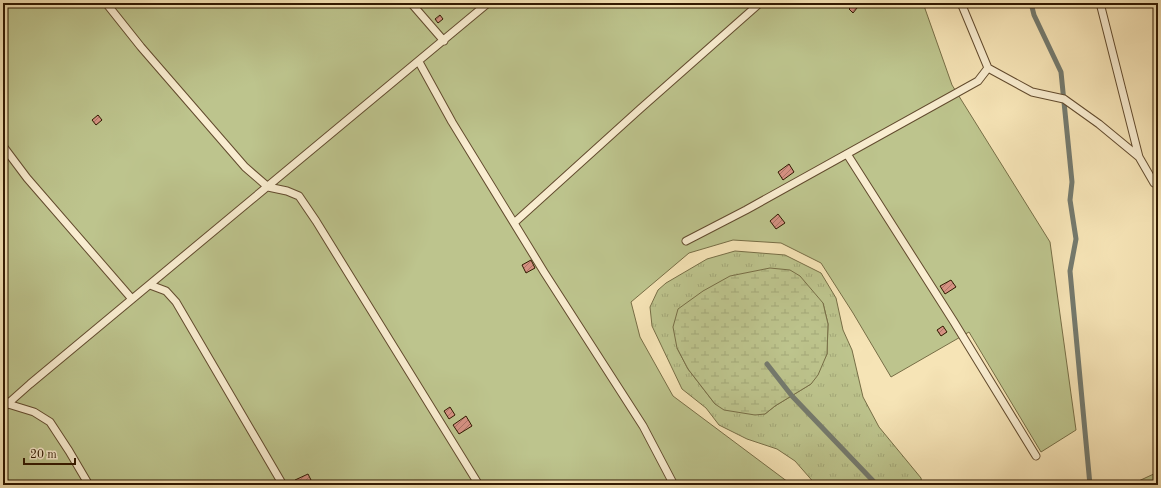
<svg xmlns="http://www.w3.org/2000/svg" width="1161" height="488" viewBox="0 0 1161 488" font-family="'Old Standard TT',serif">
<defs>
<pattern id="grass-tufts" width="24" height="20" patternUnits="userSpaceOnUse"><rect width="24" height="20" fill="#bdc48d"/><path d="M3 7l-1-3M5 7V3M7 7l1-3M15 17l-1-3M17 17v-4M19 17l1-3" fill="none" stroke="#a3a878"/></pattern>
<pattern id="forest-crowns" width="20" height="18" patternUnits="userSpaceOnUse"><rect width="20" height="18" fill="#bdc48d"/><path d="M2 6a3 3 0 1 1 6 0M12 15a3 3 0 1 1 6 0" fill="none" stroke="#a3a878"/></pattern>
<pattern id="wetland-marsh" width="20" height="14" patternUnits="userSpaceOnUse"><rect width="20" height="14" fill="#bdc48d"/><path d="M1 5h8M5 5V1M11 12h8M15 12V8" fill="none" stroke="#a3a878"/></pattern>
<pattern id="building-hatch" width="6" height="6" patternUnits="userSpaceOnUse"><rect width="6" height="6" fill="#d59182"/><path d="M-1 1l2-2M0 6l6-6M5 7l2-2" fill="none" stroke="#ad7568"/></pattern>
</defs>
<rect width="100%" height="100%" fill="#f6e4b6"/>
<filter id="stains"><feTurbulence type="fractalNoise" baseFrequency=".005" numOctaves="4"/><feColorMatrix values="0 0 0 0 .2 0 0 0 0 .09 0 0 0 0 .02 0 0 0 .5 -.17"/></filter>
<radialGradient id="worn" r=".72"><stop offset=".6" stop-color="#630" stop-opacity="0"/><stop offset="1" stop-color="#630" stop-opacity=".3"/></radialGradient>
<path fill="url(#grass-tufts)" stroke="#776e46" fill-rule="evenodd" d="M735,251L785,255L821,273L836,298L843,330L852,350L863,397L879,427L921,478L922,485H816L795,461L777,449L747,439L719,425L706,408L682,389L652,326L650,307L658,290L666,283L707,259ZM823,303L828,324L827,354L811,384L775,406L765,414L715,404L688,369L677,348Z"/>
<path fill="url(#forest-crowns)" stroke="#776e46" d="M1158,472V485H1130Z"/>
<path fill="url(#wetland-marsh)" stroke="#776e46" d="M770,268L790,270L800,276L823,303L828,324L827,354L818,375L811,384L775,406L765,414L755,415L724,410L715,404L688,369L677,348L673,327L678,309L703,291L730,276Z"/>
<path fill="#bdc48d" stroke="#776e46" d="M3,3H923L952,85L1050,242L1076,430L1041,452L969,332L891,377L853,313L821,263L781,243L733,240L689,253L631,302L640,337L673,396L792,485H3Z"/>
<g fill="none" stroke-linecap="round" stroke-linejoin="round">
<path stroke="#747a6e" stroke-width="5" d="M1031,3L1034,15L1061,72L1072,182L1070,200L1076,239L1070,271L1090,485
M767,364L792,396L877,485"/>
</g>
<path fill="url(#building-hatch)" stroke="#311800" d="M854,4L857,8L853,13L849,9Z
M440,15L443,19L438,23L435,19Z
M98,115L102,120L96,125L92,120Z
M789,164L794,172L783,180L778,172Z
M778,214L785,223L776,229L770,221Z
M531,260L535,268L526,273L522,265Z
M951,280L956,287L945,294L940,286Z
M943,326L947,332L941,336L937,330Z
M450,407L455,415L449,419L444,411Z
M466,416L472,426L459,434L453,425Z
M308,474L312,482L306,485H298L295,480Z"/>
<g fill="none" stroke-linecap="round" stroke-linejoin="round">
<defs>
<path id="service" d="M106,3L141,47L245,167L268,187L287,191L299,196L316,221L479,485
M411,3L444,41
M961,3L988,68L1032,92L1064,99L1099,124L1139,157
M1100,3L1139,157L1154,183L1158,185
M419,62L452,122L544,272L643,426L674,485
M3,146L27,178L132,299
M847,154L954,322L1036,456
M514,223L640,109L760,3
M686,241L746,210L978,81L988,68
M150,285L166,291L176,302L283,485
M3,398L8,404L34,412L50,422L69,451L89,485
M3,408L30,384L488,3"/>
</defs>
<use href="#service" stroke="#624b2e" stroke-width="9"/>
<use href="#service" stroke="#f9edd0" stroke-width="7"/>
</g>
<rect width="1161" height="488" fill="none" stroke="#f6e4b6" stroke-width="16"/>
<rect x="4" y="4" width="1153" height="480" fill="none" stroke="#311800" stroke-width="2"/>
<rect x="8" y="8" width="1145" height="472" fill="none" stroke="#311800"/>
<path d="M24 458v6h51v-6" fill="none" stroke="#311800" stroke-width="2"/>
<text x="30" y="458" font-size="12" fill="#311800" stroke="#f9edd0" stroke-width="3" paint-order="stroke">20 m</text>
<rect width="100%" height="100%" filter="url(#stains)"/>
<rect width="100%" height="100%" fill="url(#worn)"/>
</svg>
